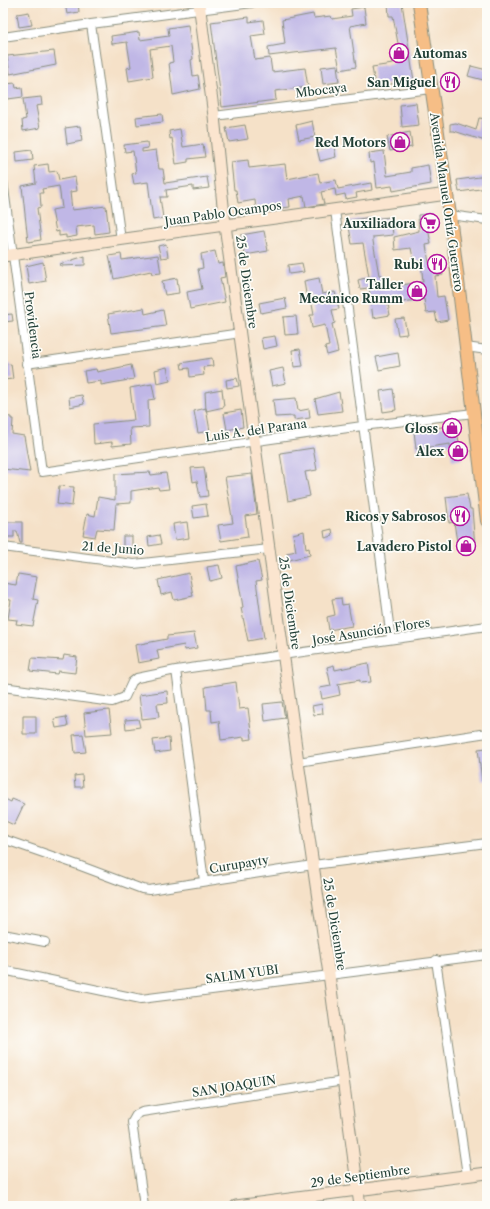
<svg xmlns="http://www.w3.org/2000/svg" width="490" height="1209" viewBox="0 0 490 1209" font-family="'Libre Caslon Text',serif">
<rect width="100%" height="100%" fill="#fdfcf7"/>
<filter id="ink" filterUnits="userSpaceOnUse"><feTurbulence type="fractalNoise" baseFrequency=".025" numOctaves="2"/><feDisplacementMap in="SourceGraphic" scale="8" xChannelSelector="R" yChannelSelector="G"/><feConvolveMatrix kernelMatrix="1 2 1 2 8 2 1 2 1" color-interpolation-filters="sRGB"/></filter>
<filter id="wash" filterUnits="userSpaceOnUse"><feTurbulence type="fractalNoise" baseFrequency=".012" numOctaves="4" result="noise"/><feDisplacementMap in="SourceGraphic" scale="16" xChannelSelector="R" yChannelSelector="G"/><feGaussianBlur stdDeviation="0.9" result="paint"/><feColorMatrix in="noise" values="0 0 0 0 0 0 0 0 0 0 0 0 0 0 0 0 0 1.4 0 .05"/><feComposite in="paint" operator="in"/></filter>
<g filter="url(#wash)">
<rect width="100%" height="100%" fill="#f5e1c8"/>
<g id="blocks">
<path fill="#c0b7e6" d="M65,3H78L79,12L67,14Z
M388,3H402L414,81L375,86L372,67L393,64L391,51L399,49L393,16H389Z
M364,7L366,23L350,26L356,67L340,70L336,48L269,56L268,47L285,44L282,20L313,14L314,18L331,16L332,19L352,16L351,9Z
M29,12L32,25L19,27L17,14Z
M249,17V22L263,20L265,34L251,36L255,60L270,58L272,72L305,68L308,87L275,91L276,100L222,107L211,22Z
M188,25L193,59L191,60L193,76L198,75L200,89L173,95L169,63L173,62L171,46L150,49L153,77L129,81L127,68L131,67L127,42L112,44L111,36L139,32L140,40L169,36L168,28Z
M54,51L56,65L10,74L7,56Z
M337,65L339,82L323,84L321,67Z
M471,66L487,70V81L468,76Z
M443,76L454,78L456,88L446,87Z
M15,83L16,88L22,87L23,97L8,99L6,84Z
M41,97L42,105L36,106L40,128L23,131L22,120L26,119L23,99Z
M416,103L419,125L402,127L400,105Z
M162,114L163,122L137,125L136,117Z
M479,118L487,119L485,141L454,131H450V124L456,123L476,130Z
M312,121L315,137L299,140L296,125Z
M245,125L248,139L229,142L226,128Z
M80,126L82,141L67,144L65,128Z
M180,129L183,147L203,144L205,157L188,159V162L176,164L172,138L170,139L169,131Z
M410,132L412,147L390,151L387,137Z
M147,142L148,148L142,149V152L156,150L159,169H163L165,183L207,177L209,188L193,190V186L166,190L167,197H160L163,218L153,220L148,182L134,184L132,174L136,173L133,151L125,152L124,145Z
M334,146L336,157L320,161L317,149Z
M32,150L33,160L17,162L16,152Z
M384,151L387,176L411,172V168L428,165L431,184L393,191L392,186L377,188L374,162L370,163L369,153Z
M248,160L249,168L285,164L287,179L318,173L320,183L336,180L338,189L371,183L372,190L356,193L357,197L346,199L345,194L336,196L335,189L321,192L324,204L306,207L304,196L289,199L290,207L256,211L255,200L238,203L236,190H234L231,162Z
M48,164L49,172L57,171L59,180L75,177L77,191L70,192L72,210L106,206L109,232L95,234L94,225L76,227L77,236L66,238V235L59,236V231L56,232L52,210L62,208L59,186L42,189L43,193H40L41,207L37,208L41,240L28,242L22,186L36,183L34,166Z
M487,176V188L459,192L457,180Z
M432,214L433,228H428L431,244L426,245L429,263L441,262L443,275L435,276L437,297L444,296L448,320L437,322L435,312L426,313L424,299L388,304L390,315L373,318L369,288L360,289L358,280L369,277L363,243L352,244L348,221L370,217V219L391,217L393,235L373,237V241L379,275H381L383,286L393,284V286L423,282L421,261L414,263L411,248L395,250L394,237L419,231L418,215Z
M264,231L268,251L245,255L241,235Z
M166,244L168,257L161,258L158,246Z
M215,251L218,264L223,263L225,277L220,278L225,302L190,309L187,292L202,289L198,269L203,268L201,254Z
M121,254L122,260L158,255L161,273L152,274L151,271L114,279L109,256Z
M85,256V265L61,266L60,264Z
M43,262L46,281L29,284L26,266Z
M302,263L304,272L289,274L288,265Z
M177,278L179,293L165,295L162,281Z
M319,278L322,294L335,292L339,309L332,310L335,323L332,324L338,352L327,355L325,347L329,346L325,325L312,328L310,315H314L310,294H306L304,281Z
M285,298L287,308L261,313L259,303Z
M144,308L145,314L163,310L166,326L111,333L108,314Z
M12,314L13,321L3,322V315Z
M296,316L298,334L285,335L283,317Z
M404,318L407,334L398,335L395,319Z
M275,336L277,346L263,349L261,338Z
M300,349L303,366L294,367L292,350Z
M398,353L400,366L379,370L376,357Z
M212,358L213,366L203,367L204,375L190,377L189,368L182,369L181,363Z
M11,364L13,379L3,380V365Z
M131,365L134,379L101,385V381L86,383L84,371L96,369L97,372Z
M167,367L170,381L157,384L155,370Z
M283,368L286,383L272,386L269,371Z
M237,378L239,386L227,388L226,380Z
M152,384L155,399L148,400L149,427L130,428L131,444L112,446V442L94,444L93,424L134,420L130,388Z
M222,389L224,407L206,411L205,392Z
M393,389L396,410L383,412L380,391Z
M339,392L342,411L318,414L315,399Z
M82,395L84,404L70,407L69,397Z
M296,398L298,411L309,409L310,418L294,420V416L275,417L273,400Z
M206,408L210,431L198,433L194,411Z
M241,410L243,427L227,430L224,413Z
M3,416L11,417V419H13L12,434L24,436L30,472L3,469Z
M456,425L462,459L452,461L450,444L416,449L414,431Z
M313,448L317,470L305,472L310,496L288,501L280,453Z
M204,467L208,496L200,497L197,481L193,482L191,468Z
M150,472L151,475L166,473L169,489L159,490L158,487L131,491V503L116,504L114,530L97,529L95,537L83,535L87,514L95,516L98,497L115,500V474Z
M252,474L257,514L245,516L248,537L221,541L218,525L233,523L225,477Z
M59,486L74,487L72,506L57,504Z
M467,494L470,509H472L475,547L458,549L454,522L449,523L446,497Z
M206,504L208,516L194,518L192,506Z
M3,522H22V543H20L17,531H14V537H3Z
M187,522L189,538L175,540L173,524Z
M332,529L333,536L325,538L324,531Z
M304,531L306,549L309,548L310,555L289,560L287,553L296,551L293,534Z
M159,535L161,544L149,546L148,537Z
M123,536H132V548H123Z
M258,561L262,580L256,581L264,638L248,641L241,608L243,607L236,566Z
M219,565L222,578L210,581L207,567Z
M189,573L193,596L174,600L172,592L161,595L158,580Z
M18,574L37,577L33,599L38,600L33,626L16,624L17,620L8,619L11,600L3,599V583L16,585Z
M341,598L342,605L348,604L352,626L329,630L327,617L335,615L332,599Z
M194,633L197,648L185,650L184,645L157,650L159,659L138,663L135,645L167,639V636Z
M64,655L77,657L75,673L58,671L57,674L30,671L32,658L63,660Z
M368,663L371,682L360,683V680L338,684L340,695L322,699L320,688L331,686L327,667L334,665L335,670Z
M236,682L239,709L248,708L252,739L244,740V737L221,740L219,721L212,722L211,710H207L205,687Z
M167,691L168,703L157,704L159,717L142,719L139,695Z
M282,702L285,718L265,721L263,704Z
M322,704L323,714L314,715L312,706Z
M109,710L112,733L86,735L84,713Z
M23,716H36V734H23Z
M66,717L68,726L56,728L54,719Z
M138,719L140,727L126,729L125,720Z
M83,734L86,752L75,753L73,735Z
M169,738L170,751L155,753L153,740Z
M487,748V780L482,781L478,749Z
M82,775L83,787H75L74,776Z
M3,798L11,802L12,799L24,804L14,825L3,820Z"/>
</g>
</g>
<g filter="url(#ink)">
<use href="#blocks" fill-opacity="0" stroke="#8a8f7e" stroke-width="1"/>
<g fill="none" stroke-linecap="round" stroke-linejoin="round">
<defs>
<path id="street" d="M91,24L121,240
M3,37L91,24L252,3
M214,116L431,89
M3,181L42,472L362,426L474,413
M335,210L391,639
M450,215L487,220
M466,347L487,350
M26,364L241,333
M3,547L134,564L269,549
M176,670L204,881
M3,687L112,702L125,697L132,682L137,678L176,670L487,626
M298,762L487,733
M3,839L78,865L142,889L149,890L313,865L487,843
M3,934L45,942
M436,960L467,1175
M3,970L141,999L487,955
M144,1206L132,1122L136,1115L142,1112L344,1081"/>
<path id="secondary" d="M199,3L214,116L225,225L298,762L329,974L360,1206
M3,256L447,194
M236,1206L487,1173"/>
<path id="primary" d="M419,3L450,215L487,521"/>
</defs>
<use href="#street" stroke="#8a8f7e" stroke-width="10"/>
<use href="#secondary" stroke="#8a8f7e" stroke-width="13"/>
<use href="#primary" stroke="#8a8f7e" stroke-width="14"/>
<use href="#street" stroke="#fff" stroke-width="8"/>
<use href="#secondary" stroke="#fbe5cf" stroke-width="11"/>
<use href="#primary" stroke="#f6be86" stroke-width="12"/>
</g>
</g>
<defs>
<symbol id="shop-ring" viewBox="-11 -11 22 22"><circle r="9.5" fill="#fdfcf7" stroke="#b5179e" stroke-width="1.5"/><path d="M-5-2.5h2.3a2.7 3.5 0 0 1 5.4 0H5L5.5 6h-11ZM-1.5-2.5h3a1.5 2.3 0 0 0-3 0Z" fill="#b5179e"/></symbol>
<symbol id="restaurant-ring" viewBox="-11 -11 22 22"><circle r="9.5" fill="#fdfcf7" stroke="#b5179e" stroke-width="1.5"/><path d="M-5-6h1v4h1v-4h1v4h1v-4h1v5L-1.5 .5V6h-2V.5L-5-1ZM5-6V6H3V1.5H1.5Q1.5-4 5-6Z" fill="#b5179e"/></symbol>
<symbol id="supermarket-ring" viewBox="-11 -11 22 22"><circle r="9.5" fill="#fdfcf7" stroke="#b5179e" stroke-width="1.5"/><path d="M-6-5.5h2.5l.6 2H6L4.5 2H-2.5L-4.4-4H-6ZM-1.5 3.2a1.3 1.3 0 1 0 .1 0ZM3 3.2a1.3 1.3 0 1 0 .1 0Z" fill="#b5179e"/></symbol>
</defs>
<g fill-rule="evenodd">
<use href="#shop-ring" x="388" y="42" width="22" height="22"/>
<use href="#restaurant-ring" x="439" y="71" width="22" height="22"/>
<use href="#shop-ring" x="389" y="131" width="22" height="22"/>
<use href="#supermarket-ring" x="419" y="212" width="22" height="22"/>
<use href="#restaurant-ring" x="426" y="253" width="22" height="22"/>
<use href="#shop-ring" x="406" y="280" width="22" height="22"/>
<use href="#shop-ring" x="441" y="417" width="22" height="22"/>
<use href="#shop-ring" x="447" y="440" width="22" height="22"/>
<use href="#restaurant-ring" x="449" y="505" width="22" height="22"/>
<use href="#shop-ring" x="455" y="535" width="22" height="22"/>
</g>
<g text-anchor="middle" dominant-baseline="central" stroke-width="3.5" stroke-linejoin="round" paint-order="stroke">
<g font-size="12" font-weight="bold" fill="#1f3d34" stroke="#fdfcf7" text-anchor="end">
<text x="413" y="53" text-anchor="start">Automas</text>
<text x="436" y="82">San Miguel</text>
<text x="386" y="142">Red Motors</text>
<text x="416" y="223">Auxiliadora</text>
<text x="423" y="264">Rubi</text>
<text x="403" y="284">Taller<tspan x="403" dy="14">Mecánico Rumm</tspan></text>
<text x="438" y="428">Gloss</text>
<text x="444" y="451">Alex</text>
<text x="446" y="516">Ricos y Sabrosos</text>
<text x="452" y="546">Lavadero Pistol</text>
</g>
<g font-size="12" fill="#1f3d34" stroke="#fdfcf7">
<text transform="translate(321 90) rotate(-7)">Mbocaya</text>
<text transform="translate(447 202) rotate(82)">Avenida Manuel Ortíz Guerrero</text>
<text transform="translate(223 213) rotate(-8)">Juan Pablo Ocampos</text>
<text transform="translate(247 282) rotate(82)">25 de Diciembre</text>
<text transform="translate(33 325) rotate(83)">Providencia</text>
<text transform="translate(256 430) rotate(-8)">Luis A. del Parana</text>
<text transform="translate(113 548) rotate(4)">21 de Junio</text>
<text transform="translate(290 603) rotate(82)">25 de Diciembre</text>
<text transform="translate(371 631) rotate(-9)">José Asunción Flores</text>
<text transform="translate(239 864) rotate(-9)">Curupayty</text>
<text transform="translate(335 924) rotate(81)">25 de Diciembre</text>
<text transform="translate(242 974) rotate(-8)">SALIM YUBI</text>
<text transform="translate(234 1086) rotate(-9)">SAN JOAQUIN</text>
<text transform="translate(360 1176) rotate(-8)">29 de Septiembre</text>
</g>
</g>
<rect width="490" height="1209" fill="none" stroke="#fdfcf7" stroke-width="16"/>
</svg>
